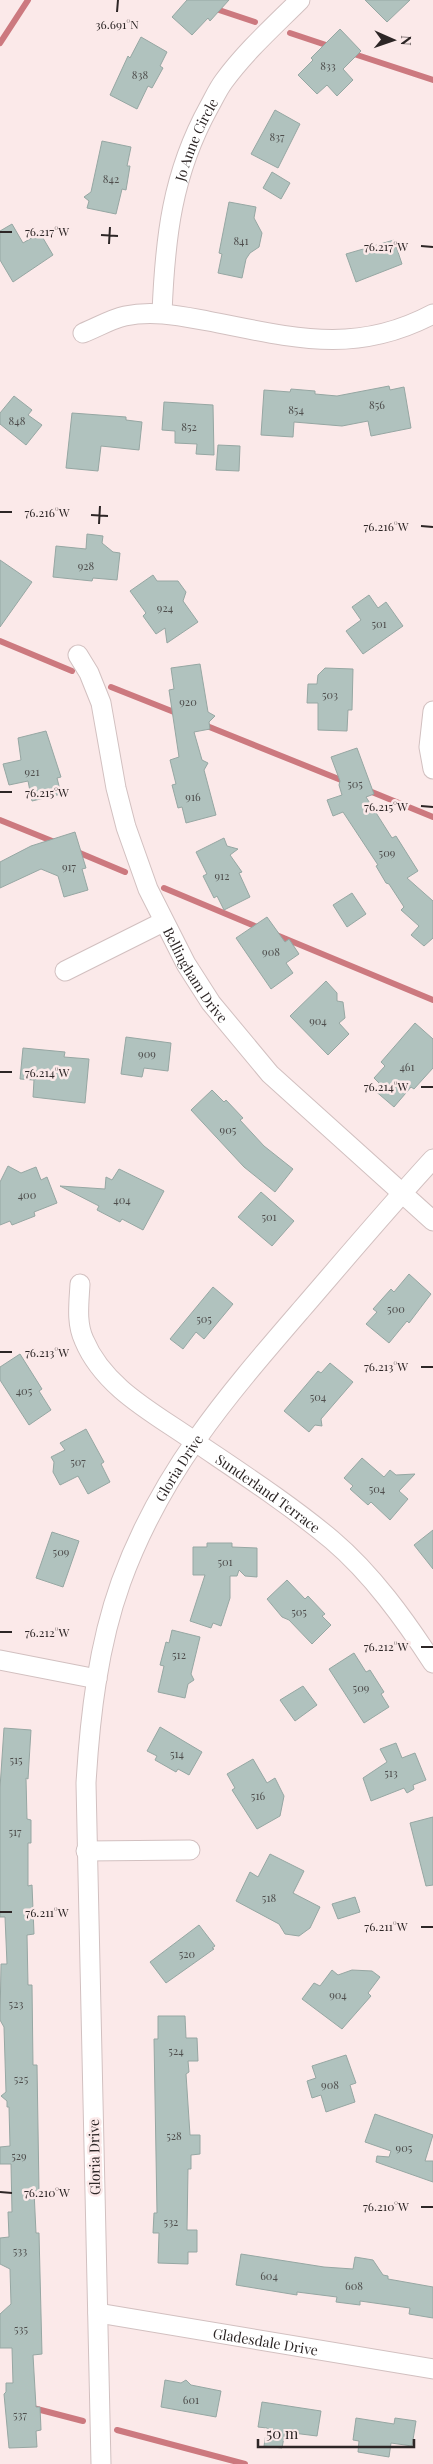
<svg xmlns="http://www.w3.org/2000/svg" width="433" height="2464" viewBox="0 0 433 2464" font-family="'Playfair Display',serif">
<rect width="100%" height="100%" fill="#fbe9e9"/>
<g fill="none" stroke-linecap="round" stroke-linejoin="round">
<path stroke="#cc797f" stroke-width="6" d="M213,8L255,22
M290,33L332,47
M0,43L28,0
M351,53L433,80
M0,641L72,671
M111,687L179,714
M202,724L346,782
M367,790L433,817
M0,820L57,843
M75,851L125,872
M164,888L262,929
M274,934L433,1000
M33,2408L83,2421
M117,2430L245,2464"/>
</g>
<path fill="#b0c2be" stroke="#96a7a3" d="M187,0H229L210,21L208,18L192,35L172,17Z
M365,0H410L387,22Z
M340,29L361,51L343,69L353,80L337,96L327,85L317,94L298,75L313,60L311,58Z
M141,37L167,52L160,66L163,68L152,88L148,86L137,109L110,95L128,56L130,58Z
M275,110L300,124L278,168L251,154Z
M102,141L131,147L127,166H130L126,190L122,189L116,214L87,208L89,201L84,197L91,192Z
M272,172L290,183L281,199L263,188Z
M229,202L256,207L254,218L262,233L259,247L250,253L246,259L242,278L218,273L222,254L219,253Z
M12,224L23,243L40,233L53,255L13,282L0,260V231Z
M394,240L402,264L356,282L346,254Z
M389,386L390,390L404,387L411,428L371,436L368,421L342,426L294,422L293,437L261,435L264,390L290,392L291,389L315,391V394L337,396Z
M14,396L32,410L28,415L42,425L26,445L0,424V413Z
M164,402L213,405L214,455L196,454L197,444L175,443V431L162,430Z
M72,413L126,417V420L142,422L139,450L101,446L98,471L66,468Z
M218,445L240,446L239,471L216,470Z
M87,534L103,536L102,543L113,552L120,553L117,580L93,578L92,581L53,577L56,546L86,549Z
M0,560L32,582L0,627Z
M153,575L157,581H178L186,592L183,601L198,622L167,643L165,628L156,634L143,616L146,613L130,591Z
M369,595L378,608L386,602L403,626L363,654L346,631L361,620L352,607Z
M200,664L208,712L215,716L209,722L210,729L194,732L202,760L208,763L204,770L216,815L186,823L182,807L178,808L172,785L176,784L170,760L179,757L169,690L174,689L171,668Z
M325,668L353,669L352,710H348L347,731L318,730V703H307L308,684H317L318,675Z
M46,731L61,777L57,778L61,794L32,801L28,781L9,785L3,764L21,760L18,738Z
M357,748L374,794L366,797L392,838L396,836L418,871L407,878L433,901V938L424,946L411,935L419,926L401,910L404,907L389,884L386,883L376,866L378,865L343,812L333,816L327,800L342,795L339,785L340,781L331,757Z
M75,832L86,868L82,869L88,890L64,897L58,876L41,869L0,888V862L31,846Z
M224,838L227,846L238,849L230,855L242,872L239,873L250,897L224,910L217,896L214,898L203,876L207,874L196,852Z
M352,893L366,914L347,927L333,905Z
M267,917L285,942L289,939L299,954L286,963L293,973L271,989L236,938Z
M326,981L337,993V1001L343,1002L345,1018L339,1023L349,1034L328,1055L290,1016Z
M415,1023L433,1039V1068L414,1089L411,1087L394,1107L373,1089L379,1083L374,1078L385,1066L381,1062Z
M126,1037L171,1043L168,1071L144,1068L142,1077L121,1074Z
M23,1048L65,1052L64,1057L89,1059L85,1103L33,1097L34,1080L20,1079Z
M212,1090L224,1102L226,1100L243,1118L240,1120L264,1146L293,1169L275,1192L244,1167L191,1110Z
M8,1166L21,1173L36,1167L41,1180L47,1177L57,1203L34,1212L35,1216L12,1225L10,1221L0,1225V1182Z
M119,1169L164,1191L143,1230L122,1219L120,1222L97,1210L99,1206L60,1186L105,1189L106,1177L112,1180Z
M261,1192L294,1221L272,1246L238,1217Z
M409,1274L431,1294L409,1323L407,1321L389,1343L366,1324L377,1312L373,1309L391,1289L394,1292Z
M213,1287L233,1304L204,1339L196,1332L183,1349L170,1339Z
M20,1354L42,1389L39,1391L51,1410L29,1425L0,1380V1367Z
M330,1363L353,1382L321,1419L322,1426L315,1425L309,1432L284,1411L318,1371L321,1373Z
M86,1429L104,1462L101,1464L110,1482L88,1494L78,1476L60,1485L53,1472L54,1462L51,1457L65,1450L60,1443Z
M362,1458L384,1477L390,1470L396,1475L415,1474L399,1491L408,1499L390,1520L371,1502L368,1505L350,1489L353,1486L344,1478Z
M433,1530V1569L414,1545Z
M52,1532L79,1541L63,1587L36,1578Z
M207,1543H232V1547L257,1548V1577L245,1576L239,1570L237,1576H230V1598L221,1626L213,1623L211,1628L190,1621L205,1575H193V1547H207Z
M287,1580L305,1599L308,1596L325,1614L322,1616L331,1625L312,1644L289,1620L282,1617L267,1599Z
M172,1630L200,1637L191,1674L194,1680L188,1684L185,1698L158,1692L164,1666L160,1665L166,1642L169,1643Z
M354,1653L366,1672L370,1670L384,1692L381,1694L389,1707L364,1723L329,1669Z
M303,1686L317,1705L295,1721L280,1700Z
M160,1727L202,1752L189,1775L178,1769L176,1772L155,1760L157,1756L147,1751Z
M4,1728L31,1730L28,1779L26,1778L27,1819L31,1820V1843H28V1886L32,1885L34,1934L27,1935L28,1985H32L33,2065H37L39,2191H34L36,2233H39L42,2354L33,2355L36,2407H40L41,2430L36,2431L37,2447L9,2448L4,2394L6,2392V2383H13L12,2348H0V2314L11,2304L10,2269L0,2264V2238L9,2237L8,2212H12L11,2164H0V2147L10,2146L9,2107H7V2101L1,2096L6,2092L4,2027L0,2020L1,1964H7L5,1917H0V1788Z
M396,1743L402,1758L415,1753L426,1780L413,1785L414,1789L407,1793L404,1788L371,1801L363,1778L387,1762L380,1749Z
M253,1759L267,1783L275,1778L284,1796L280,1816L257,1829L232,1790L235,1788L227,1774Z
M433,1817V1885L426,1886L410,1823Z
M270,1854L304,1871L293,1893L320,1907L310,1928L299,1936L285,1934L279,1924L236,1901L250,1872L258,1877Z
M355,1897L360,1912L338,1919L332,1904Z
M199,1925L215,1946L212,1948L214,1949L166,1983L150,1962Z
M332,1970L338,1975L352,1970L372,1971L380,1977L368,1993L371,1996L342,2029L302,1999L314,1983L320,1986Z
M158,2016H185L186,2038H197L198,2061H188L189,2072L186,2074L190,2135H200V2154L191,2155V2169H188L187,2230H197V2252H188V2264L158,2263L159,2233H153L154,2213H157L154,2039H158Z
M346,2055L356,2083L350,2085L355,2102L326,2112L321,2095L312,2098L307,2081L316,2078L312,2066Z
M375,2114L433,2135L425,2161H433V2182L376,2162L377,2156L389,2157L391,2151L365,2142Z
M241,2254L324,2267L353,2269L355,2257L373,2260L383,2275L388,2276V2279L433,2287V2318L409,2314L410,2308L360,2301V2305L336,2302L337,2297L297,2292V2295L236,2285Z
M165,2380L181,2383L186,2380L191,2385L221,2391L216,2417L161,2407Z
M262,2402L321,2411L317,2436L285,2432L282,2448L264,2446L267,2428L258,2427Z
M356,2418L394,2424L395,2418L416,2421L412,2446L391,2443L389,2457L358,2452L359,2441L353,2440Z"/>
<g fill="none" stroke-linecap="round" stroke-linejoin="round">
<defs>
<g id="street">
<path id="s1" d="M162,313C165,238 172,174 209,107C214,98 218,89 224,81C246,51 274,26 300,0"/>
<path d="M83,333C96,328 111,319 125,316C153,310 180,316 208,321C291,337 354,356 433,314"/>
<path id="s2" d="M78,655L89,673L101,703L116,788L126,827L148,889L186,964L211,1003L270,1074L433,1221"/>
<path d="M433,711L429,747L433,769"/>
<path d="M65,971L163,922"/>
<path id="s3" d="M80,1284C79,1303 76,1323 84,1340C104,1388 154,1413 194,1441C241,1473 289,1504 332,1540C372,1574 405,1620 433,1663"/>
<path d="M0,1660L97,1679"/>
<path d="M86,1851L190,1850"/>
<path id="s4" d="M98,2313L433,2369"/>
<path id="s5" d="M101,2464L86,1783C90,1716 98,1646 121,1582C161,1472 226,1397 301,1310C345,1259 388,1208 433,1159"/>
</g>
</defs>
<use href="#street" stroke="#d2c0c0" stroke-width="21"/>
<use href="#street" stroke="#fff" stroke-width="19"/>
</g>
<path fill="none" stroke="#2d2626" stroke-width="2" d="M117,12L118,0M0,232H12M101,235L118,236M109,244L110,227M421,246L433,247M0,512H12M91,515L108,516M99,524L100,506M421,526L433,527M0,792H12M421,806L433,807M0,1072H12M421,1087H433M0,1352H12M421,1367H433M0,1632H12M421,1647H433M0,1912H12M421,1927H433M0,2192L12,2193M421,2207H433"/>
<g text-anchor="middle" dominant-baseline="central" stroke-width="5" stroke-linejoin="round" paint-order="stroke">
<g font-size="11" fill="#4e4d4c">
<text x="328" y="65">833</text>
<text x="140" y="74">838</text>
<text x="277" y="136">837</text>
<text x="111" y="178">842</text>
<text x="241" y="240">841</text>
<text x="377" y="404">856</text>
<text x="296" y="409">854</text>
<text x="17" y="420">848</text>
<text x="189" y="426">852</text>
<text x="86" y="565">928</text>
<text x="165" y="607">924</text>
<text x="379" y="623">501</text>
<text x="330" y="694">503</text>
<text x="188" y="701">920</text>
<text x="32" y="771">921</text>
<text x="355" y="783">505</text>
<text x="193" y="796">916</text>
<text x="387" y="852">509</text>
<text x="69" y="866">917</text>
<text x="222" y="875">912</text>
<text x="271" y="951">908</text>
<text x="318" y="1020">904</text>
<text x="147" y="1053">909</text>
<text x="407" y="1066">461</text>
<text x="228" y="1129">905</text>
<text x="27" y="1194">400</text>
<text x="122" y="1199">404</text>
<text x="269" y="1216">501</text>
<text x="396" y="1308">500</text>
<text x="204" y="1318">505</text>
<text x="24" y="1390">405</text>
<text x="318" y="1396">504</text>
<text x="78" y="1461">507</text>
<text x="377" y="1488">504</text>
<text x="61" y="1551">509</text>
<text x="225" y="1561">501</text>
<text x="299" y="1611">505</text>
<text x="179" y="1654">512</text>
<text x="361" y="1687">509</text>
<text x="177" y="1753">514</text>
<text x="16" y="1759">515</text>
<text x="391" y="1772">513</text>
<text x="258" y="1795">516</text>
<text x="15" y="1831">517</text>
<text x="269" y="1897">518</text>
<text x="187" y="1953">520</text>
<text x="338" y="1994">904</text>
<text x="16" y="2003">523</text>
<text x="176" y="2050">524</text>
<text x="21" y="2078">525</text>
<text x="330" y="2084">908</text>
<text x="174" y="2135">528</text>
<text x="404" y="2147">905</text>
<text x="19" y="2155">529</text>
<text x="171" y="2221">532</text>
<text x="20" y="2250">533</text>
<text x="269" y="2275">604</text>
<text x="354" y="2285">608</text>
<text x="21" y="2328">535</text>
<text x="191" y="2399">601</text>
<text x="20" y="2414">537</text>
</g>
<g font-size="14" fill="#2d2626" stroke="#fbe9e9">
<text stroke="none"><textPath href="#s1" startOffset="178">Jo Anne Circle</textPath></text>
<text stroke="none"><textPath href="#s2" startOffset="344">Bellingham Drive</textPath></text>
<text stroke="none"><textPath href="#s5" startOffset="1014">Gloria Drive</textPath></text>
<text stroke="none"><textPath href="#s3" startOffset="299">Sunderland Terrace</textPath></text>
<text transform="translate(94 2157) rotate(-91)">Gloria Drive</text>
<text stroke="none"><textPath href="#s4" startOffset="170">Gladesdale Drive</textPath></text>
</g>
</g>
<g font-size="12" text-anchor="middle" fill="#2d2626" stroke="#fbe9e9" stroke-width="5" stroke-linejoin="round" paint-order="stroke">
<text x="117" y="29">36.691°N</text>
<text x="47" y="236">76.217°W</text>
<text x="386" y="251">76.217°W</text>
<text x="47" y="517">76.216°W</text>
<text x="386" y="531">76.216°W</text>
<text x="47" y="797">76.215°W</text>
<text x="386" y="811">76.215°W</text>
<text x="47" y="1077">76.214°W</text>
<text x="386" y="1091">76.214°W</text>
<text x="47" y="1357">76.213°W</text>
<text x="386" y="1371">76.213°W</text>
<text x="47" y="1637">76.212°W</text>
<text x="386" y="1651">76.212°W</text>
<text x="47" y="1917">76.211°W</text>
<text x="386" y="1931">76.211°W</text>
<text x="47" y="2197">76.210°W</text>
<text x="386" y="2211">76.210°W</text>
</g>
<g transform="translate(393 40) rotate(92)" stroke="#fbe9e9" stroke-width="4" paint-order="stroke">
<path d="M0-4L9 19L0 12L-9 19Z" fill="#2d2626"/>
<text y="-8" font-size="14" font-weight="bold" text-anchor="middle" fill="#2d2626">N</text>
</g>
<path d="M258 2439v8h156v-8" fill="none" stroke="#2d2626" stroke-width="2.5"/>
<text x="266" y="2439" font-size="15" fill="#2d2626" stroke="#fbe9e9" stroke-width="4" paint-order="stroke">50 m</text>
</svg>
